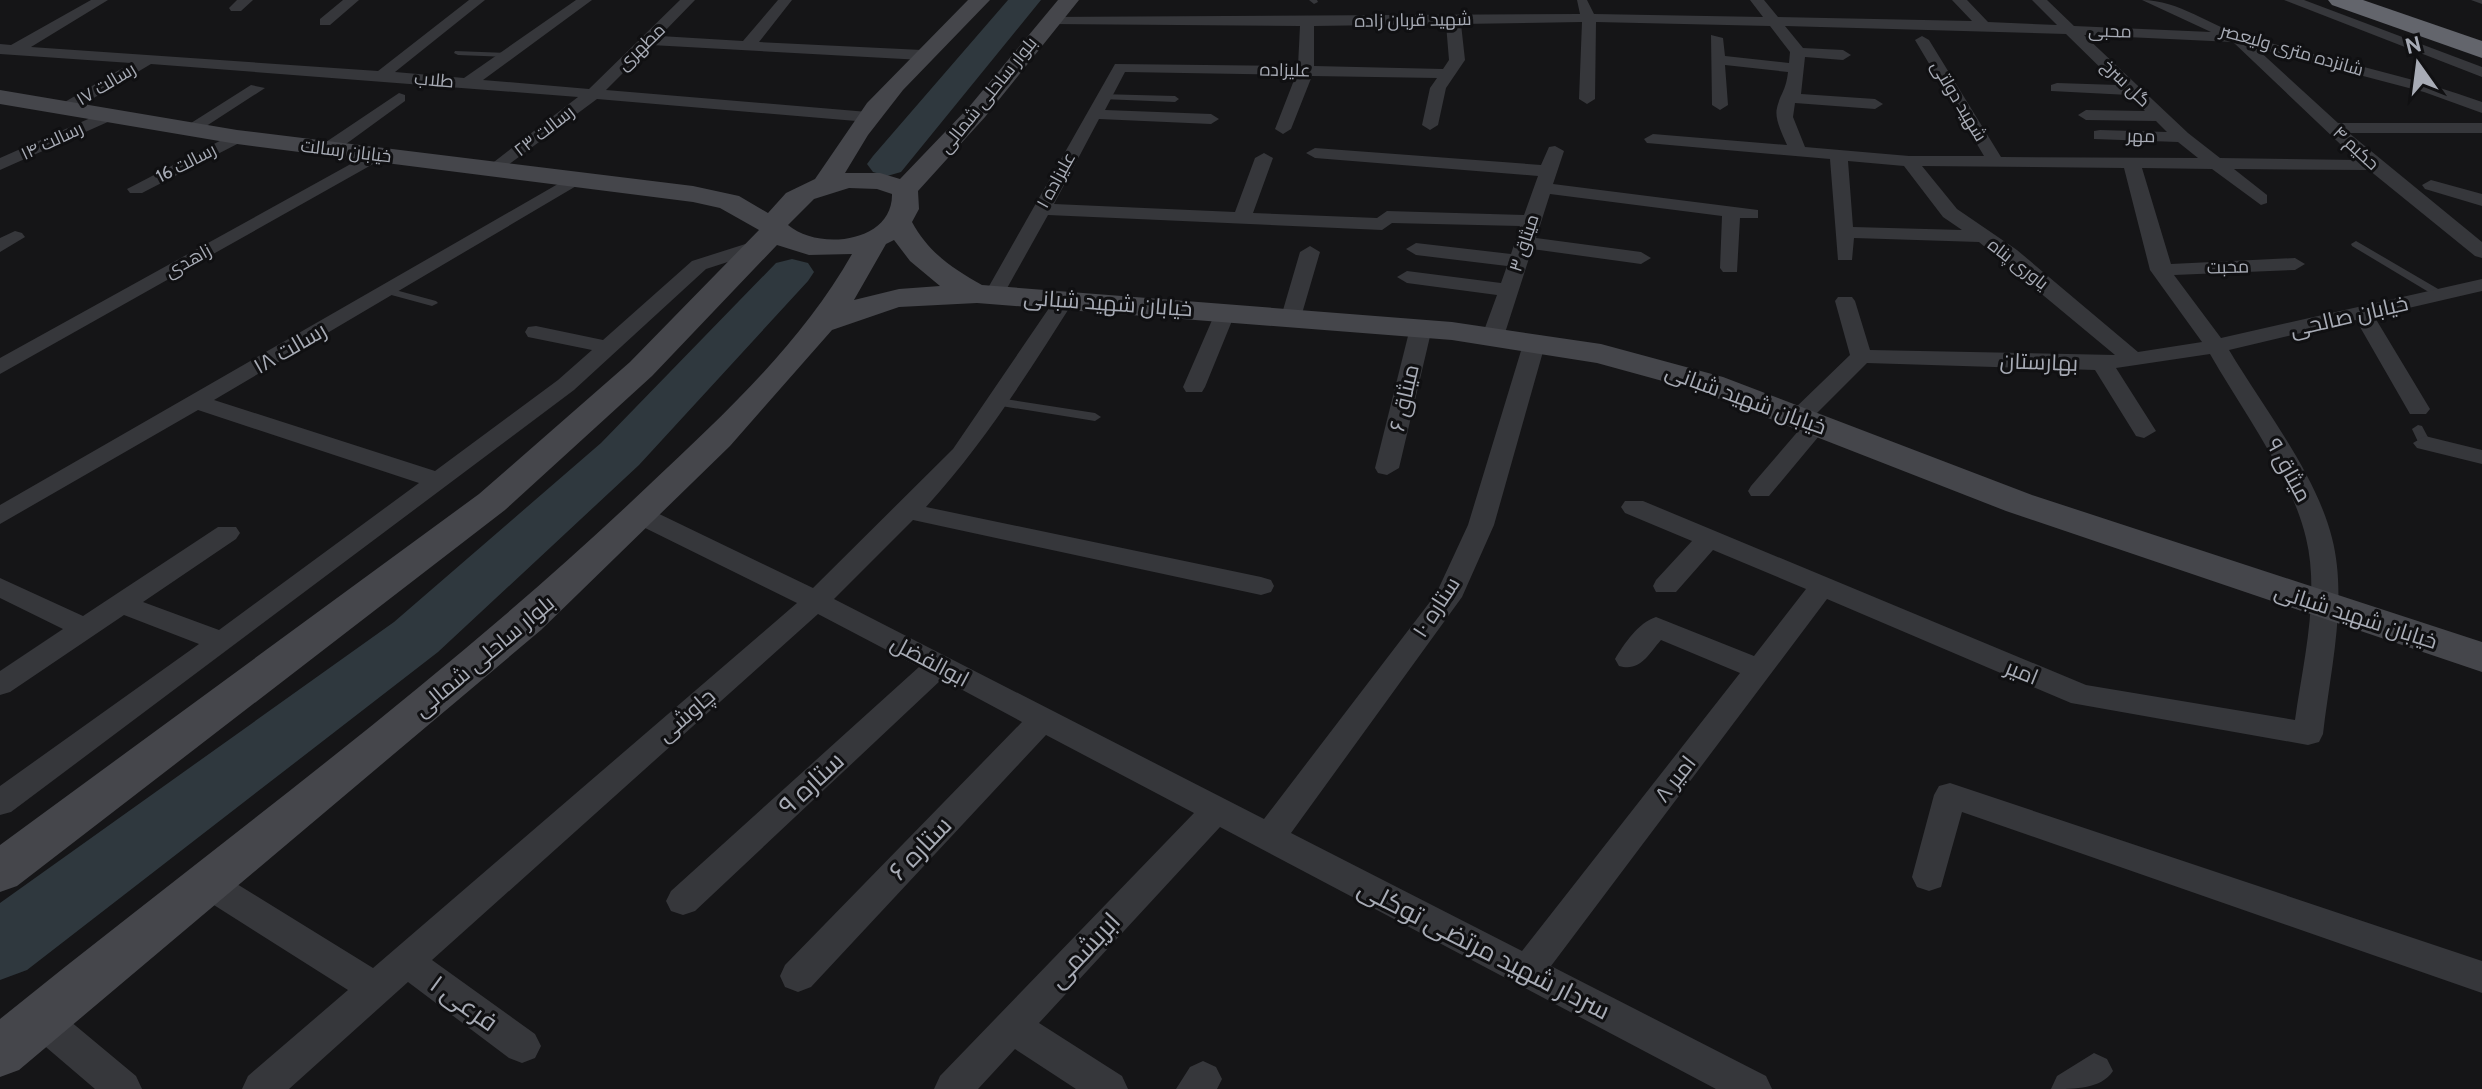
<svg xmlns="http://www.w3.org/2000/svg" width="2482" height="1089" viewBox="0 0 2482 1089" font-family="Cabin,Cairo,sans-serif">
<rect width="100%" height="100%" fill="#151517"/>
<g fill="none" stroke-linecap="round" stroke-linejoin="round">
<path fill="#2f383e" fill-rule="evenodd" d="M1008,0H1041L901,172L887,176L873,172L867,164L873,156Z
M792,259L808,263L814,272L808,281L639,465L438,652L27,970L0,980V903L394,622L601,443L776,263Z"/>
<path fill="#36373b" fill-rule="evenodd" d="M1309,0H1317L1318,2L1314,4Z
M2471,0H2482V4Z
M455,51L508,53L512,55L508,57L458,55L454,53Z
M1099,94L1175,96L1179,99L1175,102L1102,99L1098,96Z
M2356,241L2445,293L2447,295L2441,298L2437,297L2352,246L2351,244Z
M388,288L436,301L438,303L432,306L384,293L383,291Z
M999,398L1095,413L1101,417L1095,421L995,405L993,402Z
M2418,425L2422,426L2431,443L2430,446H2420L2412,429Z"/>
<path fill="#36373b" fill-rule="evenodd" d="M91,0H108L31,47L378,71L469,0H485L395,72L464,78L576,0H592L483,80L589,89L680,0H695L660,36L743,41L778,0H792L759,42L922,50L930,55L922,60L651,45L606,90L868,112L876,117L868,122L597,99L496,174L490,173V165L578,97L151,64L70,112H58V106L131,63L0,54V44L11,45Z
M237,0H253L241,11H231L229,8Z
M343,0H359L330,25H320V19Z
M1577,0H1587L1594,14L1763,17L1750,0H1764L1778,17L1972,21L1952,0H1967L1988,22L2057,25L2032,0H2047L2074,26L2211,32L2142,0C2179,0 2210,26 2245,36C2324,59 2405,74 2482,102V113L2424,92L2256,48L2338,123H2482V133H2349L2482,242V258L2475,256L2369,170L2234,169L2267,195V203L2261,205L2212,169L2142,168L2171,264L2295,258L2305,264L2295,270L2174,275L2221,338L2482,279V291L2374,316L2430,409L2426,414H2410L2356,320L2229,350C2263,407 2316,474 2332,538C2348,600 2330,672 2323,734L2319,742L2308,745L2071,703L1827,599L1551,966L1766,1076L1772,1089H1716L1220,827L1039,1023L1122,1076L1128,1089H1076L1015,1049L978,1089H934L940,1076L1194,813L1046,735L811,987L798,992L785,987L780,976L785,965L1022,722L942,679L695,911L683,915L671,911L666,901L671,891L919,667L818,614L432,960L535,1034L541,1046L535,1058L522,1063L509,1058L408,982L289,1089H242L248,1076L348,990L195,893L190,883L195,873L207,869L219,873L373,968L797,603L633,522L629,516L633,510H651L813,588L953,449L1058,295L1065,293L1075,299C1029,372 984,443 926,507L1261,577L1271,580L1274,586L1271,592L1261,595L913,520L834,599L1264,819L1436,594L1468,525L1524,341L1535,335L1543,336L1546,341L1494,525L1462,597L1291,833L1522,951L1740,673L1661,640C1648,655 1640,672 1619,666L1615,659C1624,644 1639,622 1656,617L1754,656L1806,589L1713,550L1676,592H1656L1653,586L1656,580L1692,541L1625,513L1621,507L1625,501H1643L2086,685L2295,720C2303,662 2320,596 2306,538C2291,475 2242,410 2210,354L2116,368L2156,431L2144,438L2136,436L2095,370L1867,363L1811,419H1825L1829,424L1769,496H1751L1748,491L1751,486L1806,422H1791L1787,417L1791,412L1850,355L1835,301L1838,297H1852L1855,301L1870,350L2115,355L1979,242L1854,238L1852,260H1838L1830,159L1647,143L1644,139L1653,134L1787,145C1783,135 1774,119 1777,108C1780,94 1786,91 1788,72L1725,65L1728,105L1720,110L1712,105L1711,35L1723,38L1725,56L1789,63L1790,52L1770,26L1596,22L1595,99L1587,104L1579,99L1582,22L1461,24L1465,60L1446,88L1438,125L1430,130L1422,125L1430,88L1437,78L1312,76L1291,129L1283,134L1275,129L1296,75L1125,72L1105,110L1211,114L1219,119L1211,124L1099,119L1054,204L1235,212L1255,158L1264,153L1273,158L1253,213L1377,218L1387,211L1524,215L1538,176L1315,158L1306,153L1315,148L1541,165L1549,147L1555,146L1564,151L1553,184L1758,210V218H1740L1737,272H1723L1720,268L1722,216L1550,194L1536,238L1641,252L1651,258L1641,264L1532,249L1504,336L1493,342L1482,336L1497,295L1407,283L1397,277L1407,271L1501,283L1507,266L1416,255L1406,249L1416,243L1511,254L1520,226L1392,223L1382,230L1048,215L1001,299L994,301L984,295L1115,64L1298,66L1300,26L1050,24L1045,23V17L1580,14ZM1446,24L1449,60L1443,69L1314,66V26ZM1785,26L2066,34L2118,85L2057,83L2051,85V91L2129,95L2145,111L2086,110L2078,115L2086,120L2156,121L2167,132L2100,130L2094,131V139L2178,142L2198,158L2001,157L1929,40L1922,36L1915,40L1984,156H1909L1805,147L1793,117L1795,103L1875,109L1883,104L1875,99L1801,94L1805,57L1843,60L1851,55L1843,50L1803,48ZM2084,35L2233,42L2357,160L2220,158L2188,133ZM1848,161L1904,166L1943,217L1962,230L1853,227ZM1922,166L2124,168L2150,270L2202,342L2138,352L2017,250L1957,209Z
M2284,0H2304L2482,67V77Z
M251,85L265,88L194,134L188,135L180,130Z
M399,93L405,95V101L335,152H323V144Z
M104,112L112,117L110,121L0,170V158Z
M237,132L245,137L243,141L142,193H130L127,189Z
M376,150L385,155L382,159L0,374V358Z
M577,173L583,174V182L214,400L435,471L558,380L592,350L528,337L525,332L528,327L536,326L603,340L692,261L758,240L768,246L765,250L706,269L574,390L11,812L0,815V786L199,644L124,615L10,692L0,695V671L63,629L0,598V578L83,616L218,527H236L240,533L236,539L143,602L219,630L419,483L198,410L0,524V505Z
M2431,180L2482,194V206L2425,189L2422,185Z
M15,231L22,233L25,237L0,252V238Z
M1310,246L1320,252L1301,317L1298,321H1284L1281,317L1300,252Z
M1226,305L1236,311L1205,387L1202,392H1186L1183,387L1216,311Z
M1421,322L1432,328L1399,468L1387,475L1378,473L1375,468L1410,328Z
M2425,436L2482,450V464L2417,448L2413,443Z
M1950,783L2482,961V993L1962,812L1941,887L1929,891L1917,887L1912,877L1934,795L1939,786Z
M39,1002L52,1006L136,1076L142,1089H95L26,1030L21,1018L26,1006Z
M2094,1053L2107,1059L2113,1071C2101,1089 2076,1089 2051,1089L2057,1076Z
M1203,1061L1216,1067L1222,1079L1217,1089H1176L1190,1067Z"/>
<path fill="#45464b" fill-rule="evenodd" d="M968,0H990L903,90L868,135L845,173H880L900,179L969,107L1058,0H1079L985,117L918,191L919,209L912,222C928,252 953,269 982,285L1452,322L1601,344L1723,377L2032,495L2482,642V672L2006,511L1699,391L1597,363L1452,340L977,303L899,307L832,330L730,446L541,630L19,1070L0,1077V1019C218,843 446,679 649,485C723,415 801,344 852,254L809,255L777,245L652,376L505,510L17,886L0,892V845L479,494L630,362L759,230L720,208L693,202L237,144L0,104V90L237,130L693,186L739,196L768,213L786,193L815,179L867,103ZM849,188L877,189L892,194C893,243 818,251 788,225L814,199ZM894,240L910,261L940,286L899,289L854,300L886,244Z"/>
<path fill="#63656c" fill-rule="evenodd" d="M2328,0H2363L2482,41V58L2332,5Z"/>
</g>
<g text-anchor="middle" dominant-baseline="central" stroke-width="6" stroke-linejoin="round" paint-order="stroke">
<g font-size="18" fill="#a8acb6" stroke="#101012">
<text transform="translate(1413 20) rotate(-1)">شهید قربان زاده</text>
<text transform="translate(2110 31) rotate(2)">محبی</text>
<text transform="translate(641 47) rotate(-44)">مطهری</text>
<text transform="translate(2292 50) rotate(16)">شانزده متری ولیعصر</text>
<text transform="translate(1285 70) rotate(1)">علیزاده</text>
<text transform="translate(434 80) rotate(5)">طلاب</text>
<text transform="translate(2126 83) rotate(44)">گل سرخ</text>
<text transform="translate(106 84) rotate(-31)">رسالت ۱۷</text>
<text transform="translate(988 95) rotate(-51)">بلوار ساحلی شمالی</text>
<text transform="translate(1959 101) rotate(59)">شهید دولتی</text>
<text transform="translate(544 131) rotate(-38)">رسالت ۲۳</text>
<text transform="translate(2141 136) rotate(2)">مهر</text>
<text transform="translate(52 141) rotate(-25)">رسالت ۱۴</text>
<text transform="translate(2356 148) rotate(43)">حکیم ۴</text>
<text transform="translate(346 151) rotate(7)">خیابان رسالت</text>
<text transform="translate(186 163) rotate(-27)">رسالت 16</text>
<text transform="translate(1056 180) rotate(-61)">علیزاده ۱</text>
<text transform="translate(1524 243) rotate(-72)">میثاق ۳</text>
<text transform="translate(188 261) rotate(-29)">زاهدی</text>
<text transform="translate(2018 264) rotate(38)">یاوری پناه</text>
<text transform="translate(2228 267) rotate(-2)">محبت</text>
</g>
<g font-size="22" fill="#a8acb6" stroke="#101012">
<text transform="translate(1108 303) rotate(4)">خیابان شهید شبانی</text>
<text transform="translate(2349 316) rotate(-13)">خیابان صالحی</text>
<text transform="translate(290 348) rotate(-30)">رسالت ۱۸</text>
<text transform="translate(2039 362) rotate(2)">بهارستان</text>
<text transform="translate(1404 398) rotate(-77)">میثاق ۶</text>
<text transform="translate(1746 399) rotate(20)">خیابان شهید شبانی</text>
<text transform="translate(2289 470) rotate(61)">میثاق ۹</text>
<text transform="translate(1436 607) rotate(-57)">ستاره ۱۰</text>
<text transform="translate(2356 616) rotate(18)">خیابان شهید شبانی</text>
<text transform="translate(484 656) rotate(-40)">بلوار ساحلی شمالی</text>
<text transform="translate(930 661) rotate(28)">ابوالفضل</text>
<text transform="translate(2022 672) rotate(22)">امیر</text>
<text transform="translate(686 715) rotate(-41)">چاوشی</text>
<text transform="translate(1675 779) rotate(-52)">امیر ۸</text>
</g>
<g font-size="26" fill="#a8acb6" stroke="#101012">
<text transform="translate(811 783) rotate(-43)">ستاره ۹</text>
<text transform="translate(920 848) rotate(-46)">ستاره ۶</text>
<text transform="translate(1484 949) rotate(27)">سردار شهید مرتضی توکلی</text>
<text transform="translate(1084 950) rotate(-47)">ابریشمی</text>
<text transform="translate(464 1003) rotate(36)">فرعی ۱</text>
</g>
</g>
<g transform="translate(2418 64) rotate(346)" stroke="#101012" stroke-width="6" paint-order="stroke">
<path d="M0-6L14 30L0 20L-14 30Z" fill="#a8acb6"/>
<text y="-12" font-size="22" font-weight="bold" text-anchor="middle" fill="#a8acb6">N</text>
</g>
</svg>
